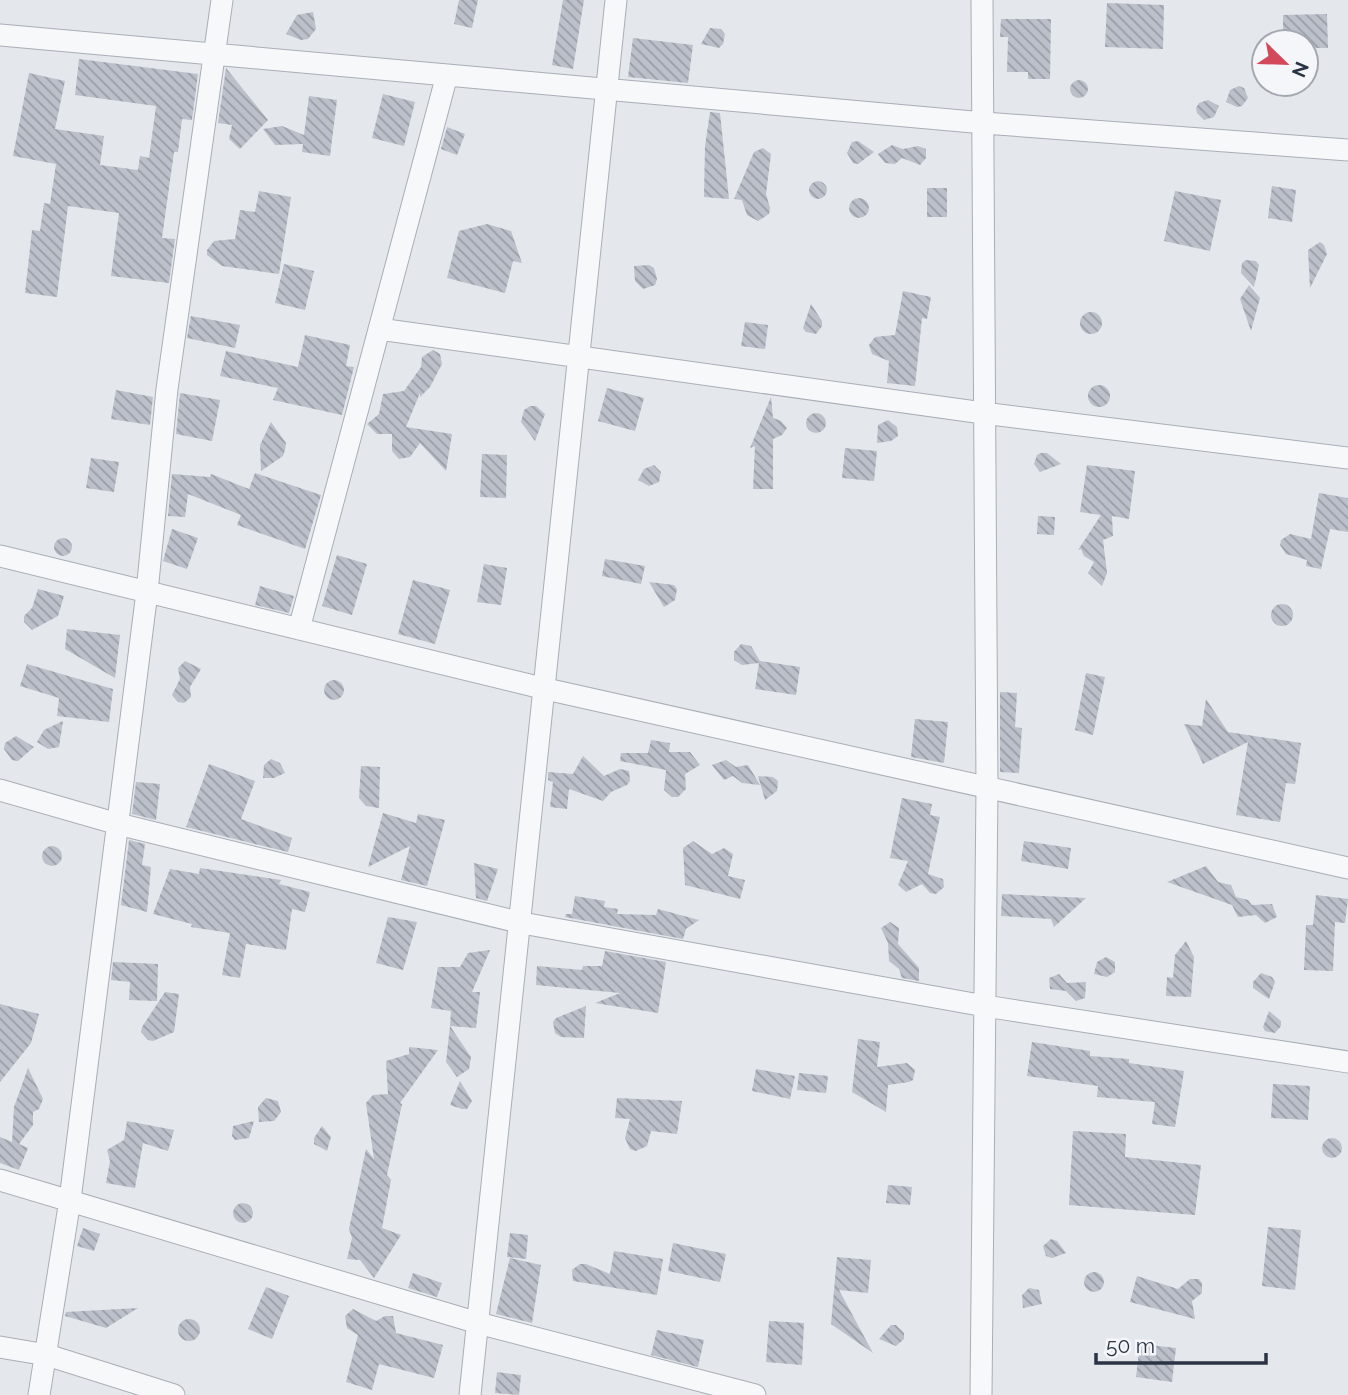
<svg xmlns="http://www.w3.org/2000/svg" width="1348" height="1395" viewBox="0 0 1348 1395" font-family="Raleway,sans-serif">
<defs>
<pattern id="building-back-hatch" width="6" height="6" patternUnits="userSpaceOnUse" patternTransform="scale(1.75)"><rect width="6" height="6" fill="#bbc0ca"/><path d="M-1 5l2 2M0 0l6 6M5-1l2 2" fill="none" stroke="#989da6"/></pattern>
</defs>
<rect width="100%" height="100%" fill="#e4e7ec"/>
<path fill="url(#building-back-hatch)" d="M459,0H478L472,28L454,24Z
M563,0H584L573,69L552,65Z
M1107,3L1164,5L1163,49L1105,47Z
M313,12L316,29L308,39L301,40L286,34L297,15Z
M1327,14L1328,48H1306V42H1283V15Z
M1001,19H1051L1050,79H1028V72H1007L1008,37H1000Z
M710,28L721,29L725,34L723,44L719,48L701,44Z
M633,38L693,45L688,83L628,77Z
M79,59L198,74L192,120L182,119L178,152H174L162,238L175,239L169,283L111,276L119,213L68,206L57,297L25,293L32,230L40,231L44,203L50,204L56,164L13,156L29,73L65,81L55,129L104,136L100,165L138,170L140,156L149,158L156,106L75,95Z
M226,68L268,120L240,149L229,139L232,125L218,123Z
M1070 89a9 9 0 1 1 18 0a9 9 0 1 1-18 0Z
M1239,86L1244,88L1248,98L1242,106L1237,107L1226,102L1230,90Z
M383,94L415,102L404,146L372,138Z
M309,96L337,100L330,156L302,152L303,144L275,145L263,129L282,126L304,135Z
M1208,100L1219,106L1214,117L1204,120L1197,113L1196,108L1199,103Z
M710,112L720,113L729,199L704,197L705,146Z
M447,127L465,134L457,155L441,149Z
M858,141L874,152L858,164L853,163L847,153L852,142Z
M892,145L903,149L918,146L926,149V158L920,165L902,158L895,164L885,163L878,154Z
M763,148L771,154L766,194L770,208L769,214L758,221L747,215L742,200L734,199L754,152Z
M809 190a9 9 0 1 1 18 0a9 9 0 1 1-18 0Z
M1272,186L1296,190L1292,222L1268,218Z
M927,188H947V217H927Z
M259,191L291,197L279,274L222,266L207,255V250L214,241L235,239L240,210L255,212Z
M1175,191L1221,200L1210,251L1164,241Z
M849 208a10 10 0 1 1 20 0a10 10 0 1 1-20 0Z
M487,224L511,231L522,263L513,261L505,293L447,278L459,231Z
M1320,242L1324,245L1327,254L1310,288L1308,250Z
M1246,260L1256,261L1259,265L1254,287L1241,273L1242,263Z
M284,264L314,271L305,310L275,303Z
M649,265L654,268L657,279L655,285L643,289L635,281L634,266Z
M1249,285L1260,298L1251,331L1240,299Z
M903,291L931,297L927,319L922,318L915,386L887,383L889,361L872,354L869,345L875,337L895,335Z
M811,304L822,321V326L816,334L806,332L803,328Z
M1080 323a11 11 0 1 1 22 0a11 11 0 1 1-22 0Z
M191,316L240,325L235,348L187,338Z
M745,322L768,325L765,349L741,346Z
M305,335L350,345L346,366L354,367L342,415L273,400L278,388L220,376L226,351L298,367Z
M433,350L440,354L442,364L430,387L420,397V393L406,427L452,434L446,471L420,443L410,457L399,459L392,451V434H377L367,424L379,414L383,394L404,391L421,367L422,357Z
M1088 396a11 11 0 1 1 22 0a11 11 0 1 1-22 0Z
M607,388L644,398L635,431L598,421Z
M116,390L153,397L150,425L111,419Z
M180,393L220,400L212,441L176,434Z
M771,397L773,418L781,421L787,428L782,435L773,439V489H753L755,446L750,448Z
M530,406H536L545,414L535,441L521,422L524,410Z
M806 423a10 10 0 1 1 20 0a10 10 0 1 1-20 0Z
M888,420L897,427L898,436L891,441L877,443L878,425Z
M271,422L286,443L285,450L283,456L261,471L260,445Z
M845,448L877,451L874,481L842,478Z
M1041,453H1047L1061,464L1040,472L1034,464L1037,455Z
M482,454L507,455L506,498L480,497Z
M91,458L119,462L114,492L86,488Z
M654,465L661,472L659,482L649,486L638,480L644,469Z
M1087,465L1135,471L1129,519L1112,516L1113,536L1103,540L1107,573L1102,586L1088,573L1094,562L1084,556L1081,549L1078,550L1101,515L1080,512Z
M255,473L321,495L305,549L237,525L241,515L188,494L185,517L168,516L172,474L210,477L211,474L249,489Z
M1319,493L1348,498V532L1330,529L1321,569L1306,566L1307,560L1286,554L1280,545L1281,540L1290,534L1311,539Z
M1038,516L1055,517L1054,535L1037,534Z
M172,529L198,538L187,569L163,561Z
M54 547a9 9 0 1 1 18 0a9 9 0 1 1-18 0Z
M337,555L367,564L352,615L322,606Z
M605,559L645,566L641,584L602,576Z
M484,564L507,568L501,605L477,602Z
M413,580L450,590L435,644L398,634Z
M649,582L674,585L677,589L675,600L664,607Z
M260,586L294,596L289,613L255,605Z
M38,589L64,596L58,616L32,630L24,622V616L32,608Z
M1271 615a11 11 0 1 1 22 0a11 11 0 1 1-22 0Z
M67,629L120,635L115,678L65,649Z
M741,644L751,646L760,661L800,667L796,695L755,689L759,663L742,665L734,660V652Z
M185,661L201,669L190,687L191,697L184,703L178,702L172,695L180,679L178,668Z
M27,664L113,689L109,722L57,716L59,698L20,686Z
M1086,673L1105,677L1093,735L1075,730Z
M324 690a10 10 0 1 1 20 0a10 10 0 1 1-20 0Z
M1000,692L1017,693L1015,727L1022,728L1019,773L1000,772Z
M1206,699L1228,732L1301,743L1295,784L1286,783L1280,822L1236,815L1248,742L1203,764L1184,724L1202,726Z
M915,719L948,722L944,763L911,757Z
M63,721L59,747L48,749L37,742L44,730Z
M16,736L34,747L18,761L12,760L4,749L5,743Z
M651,740L670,743L669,752H690L700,765L685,774L686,789L678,797H672L664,790L666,770L620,761L621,753H648Z
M583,756L604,776L620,769L629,771L630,781L627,785L611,792L603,801L569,789L567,809L550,807L553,782L548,780V772L573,774Z
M271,759L280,763L285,773L274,778H263L264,765Z
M726,760L736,767L748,765L760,785L742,783L733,776L724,780L712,765Z
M209,764L255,781L241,819L292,838L288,852L186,827Z
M361,766L380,767L379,808L366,806L359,798Z
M758,776L773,777L778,781L777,791L765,800Z
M136,782L160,784L156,820L132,814Z
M902,798L932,804L930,815L940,817L928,874L943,879L944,887L936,894L930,893L922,884L906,892L898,885L908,861L890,858Z
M383,813L416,823L418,814L445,820L427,886L401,880L410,846L368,867Z
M129,840L145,844L142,865L151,867L147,912L121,905Z
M693,841L712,854L724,848L733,854L728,876L745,880L740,899L685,885L683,848Z
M1024,841L1071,848L1068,869L1021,861Z
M42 856a10 10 0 1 1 20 0a10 10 0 1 1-20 0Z
M474,863L498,869L487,901L476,898Z
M1206,866L1218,882L1231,885L1236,897L1248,900L1252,905L1272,904L1277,917L1265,923L1256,915L1238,917L1232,905L1167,882Z
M200,868L281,880L279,884L310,892L305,912L292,909L286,950L246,944L240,978L222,975L230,933L191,927L192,924L153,914L170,869L199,874Z
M1002,894L1086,898L1054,927L1051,919L1001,916Z
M1316,895L1348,899L1345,923L1335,922L1333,971L1304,970L1306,925H1313Z
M575,896L605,901L604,907L618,909L617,914L656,915L658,909L699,920L686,929L683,939L565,917L566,914H572Z
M388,917L417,922L403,970L376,963Z
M890,922L899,928L898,944L919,968V981L902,978L899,969L889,961L888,943L881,928Z
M1186,941L1194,957L1191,997L1166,996L1167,977L1173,978L1175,955Z
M490,950L472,992H480L476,1028L450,1026L451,1011L431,1008L438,967H460L468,953Z
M605,951L666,962L658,1013L595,1003L620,993L536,985L537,966L582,970L583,966H602Z
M1106,957L1115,962V972L1107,977L1094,974L1097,962Z
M113,962L158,964L157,1001L129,1000L130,982L111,980Z
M1261,973L1272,977L1275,982L1269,999L1253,988V982Z
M1059,974L1067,983L1086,982L1085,998L1076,1001L1066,991L1050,989L1049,978Z
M165,992L179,994L174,1032L153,1041L148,1040L141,1032L142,1027Z
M0,1004L39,1014L31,1043L0,1082Z
M586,1006L584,1038L561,1037L555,1033L553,1022L556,1018Z
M1269,1011L1281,1021V1026L1275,1033L1265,1031L1263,1027Z
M450,1026L471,1057L469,1069L457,1077L446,1062Z
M858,1039L880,1042L877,1067L907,1063L915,1070L913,1080L909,1082L888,1085L886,1112L852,1092Z
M1032,1042L1090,1051V1056L1129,1059V1063L1184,1071L1175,1127L1152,1124L1155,1102L1097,1097L1098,1086L1027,1076Z
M409,1047L438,1050L400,1103L402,1104L387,1175L391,1180L382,1228L401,1235L374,1278L360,1260L347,1259L352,1238L349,1229L366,1149L374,1159L366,1103L373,1095L388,1094L386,1061L409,1054Z
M28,1068L43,1099L39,1109L33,1112V1125L19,1144L28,1148L19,1170L0,1163V1137L12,1142L14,1107Z
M756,1069L795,1076L790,1099L752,1091Z
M799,1073L828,1076L826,1093L797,1090Z
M460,1081L472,1101L467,1109H462L450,1105Z
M1273,1084L1310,1086L1308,1120L1271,1118Z
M266,1098L278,1101L281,1112L274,1121L259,1122L258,1107Z
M617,1098L682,1101L677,1134L651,1131L647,1146L636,1151L630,1149L625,1138L630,1119L615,1118Z
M127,1121L174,1130L168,1151L143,1143L135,1188L106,1183L110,1161L107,1150L124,1140Z
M254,1121L249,1138L235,1140L232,1136L233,1126Z
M322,1126L331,1137L327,1151L314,1144V1138Z
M1073,1131L1126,1134L1125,1157L1201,1165L1195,1215L1069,1205Z
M1322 1148a10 10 0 1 1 20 0a10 10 0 1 1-20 0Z
M888,1185L912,1187L910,1205L886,1203Z
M233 1213a10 10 0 1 1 20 0a10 10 0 1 1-20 0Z
M1268,1227L1301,1230L1295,1290L1262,1286Z
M83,1228L100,1234L94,1251L77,1246Z
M510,1233L528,1235L526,1259L507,1257Z
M1051,1239L1057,1241L1066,1253L1052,1258L1046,1256L1043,1246Z
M673,1243L726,1254L720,1282L668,1271Z
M614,1251L663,1259L657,1295L573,1281L572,1270L580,1264H586L610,1274Z
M837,1257L871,1260L868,1293L839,1290L873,1353L831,1324Z
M510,1258L541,1265L532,1323L496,1314Z
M1084 1282a10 10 0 1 1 20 0a10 10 0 1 1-20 0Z
M413,1273L442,1283L437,1297L408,1288Z
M1137,1276L1178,1289L1190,1279H1199L1202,1283V1293L1192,1301L1195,1319L1130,1302Z
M266,1287L289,1296L272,1339L248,1329Z
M1029,1288L1039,1290L1042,1304L1023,1308L1022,1295Z
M138,1308L106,1328L65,1316L66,1312Z
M353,1309L376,1321L385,1316H393L396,1333L443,1345L434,1378L379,1364L372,1390L346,1382L358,1335L347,1328L345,1316Z
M178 1330a11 11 0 1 1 22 0a11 11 0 1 1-22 0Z
M769,1321L804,1323L802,1365L766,1362Z
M891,1325H896L904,1333V1339L896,1346L879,1339Z
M657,1330L704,1340L698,1367L651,1355Z
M1140,1344L1176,1348L1172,1382L1136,1377Z
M497,1372L521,1375L519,1395L495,1393Z"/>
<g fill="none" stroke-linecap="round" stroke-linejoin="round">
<defs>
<path id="minor" d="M0,35L984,123L1348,150
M379,329L983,413L1348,458
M0,556L546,689L1348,868
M299,629L447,75
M0,790L118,824L522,923L985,1006L1348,1062
M0,1180L478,1323L755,1395
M0,1347L47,1355L174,1395
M39,1395L70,1200L147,592L167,389L222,0
M470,1395L616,0
M981,1395L987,788L982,0"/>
</defs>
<use href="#minor" stroke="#a9aeb7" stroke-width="23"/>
<use href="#minor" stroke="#f7f8fa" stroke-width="21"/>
</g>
<g transform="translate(1285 63) rotate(113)"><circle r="33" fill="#f4f6f9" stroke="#a4a8b1" stroke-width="2"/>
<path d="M0-5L12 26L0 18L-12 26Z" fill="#d1495b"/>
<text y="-10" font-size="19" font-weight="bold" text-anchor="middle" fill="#2b3445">N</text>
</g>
<path d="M1096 1353v10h170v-10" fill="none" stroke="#2b3445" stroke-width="3.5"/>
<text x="1106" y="1353" font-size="21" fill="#2b3445" stroke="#f4f6f9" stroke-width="5" paint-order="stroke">50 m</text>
</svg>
